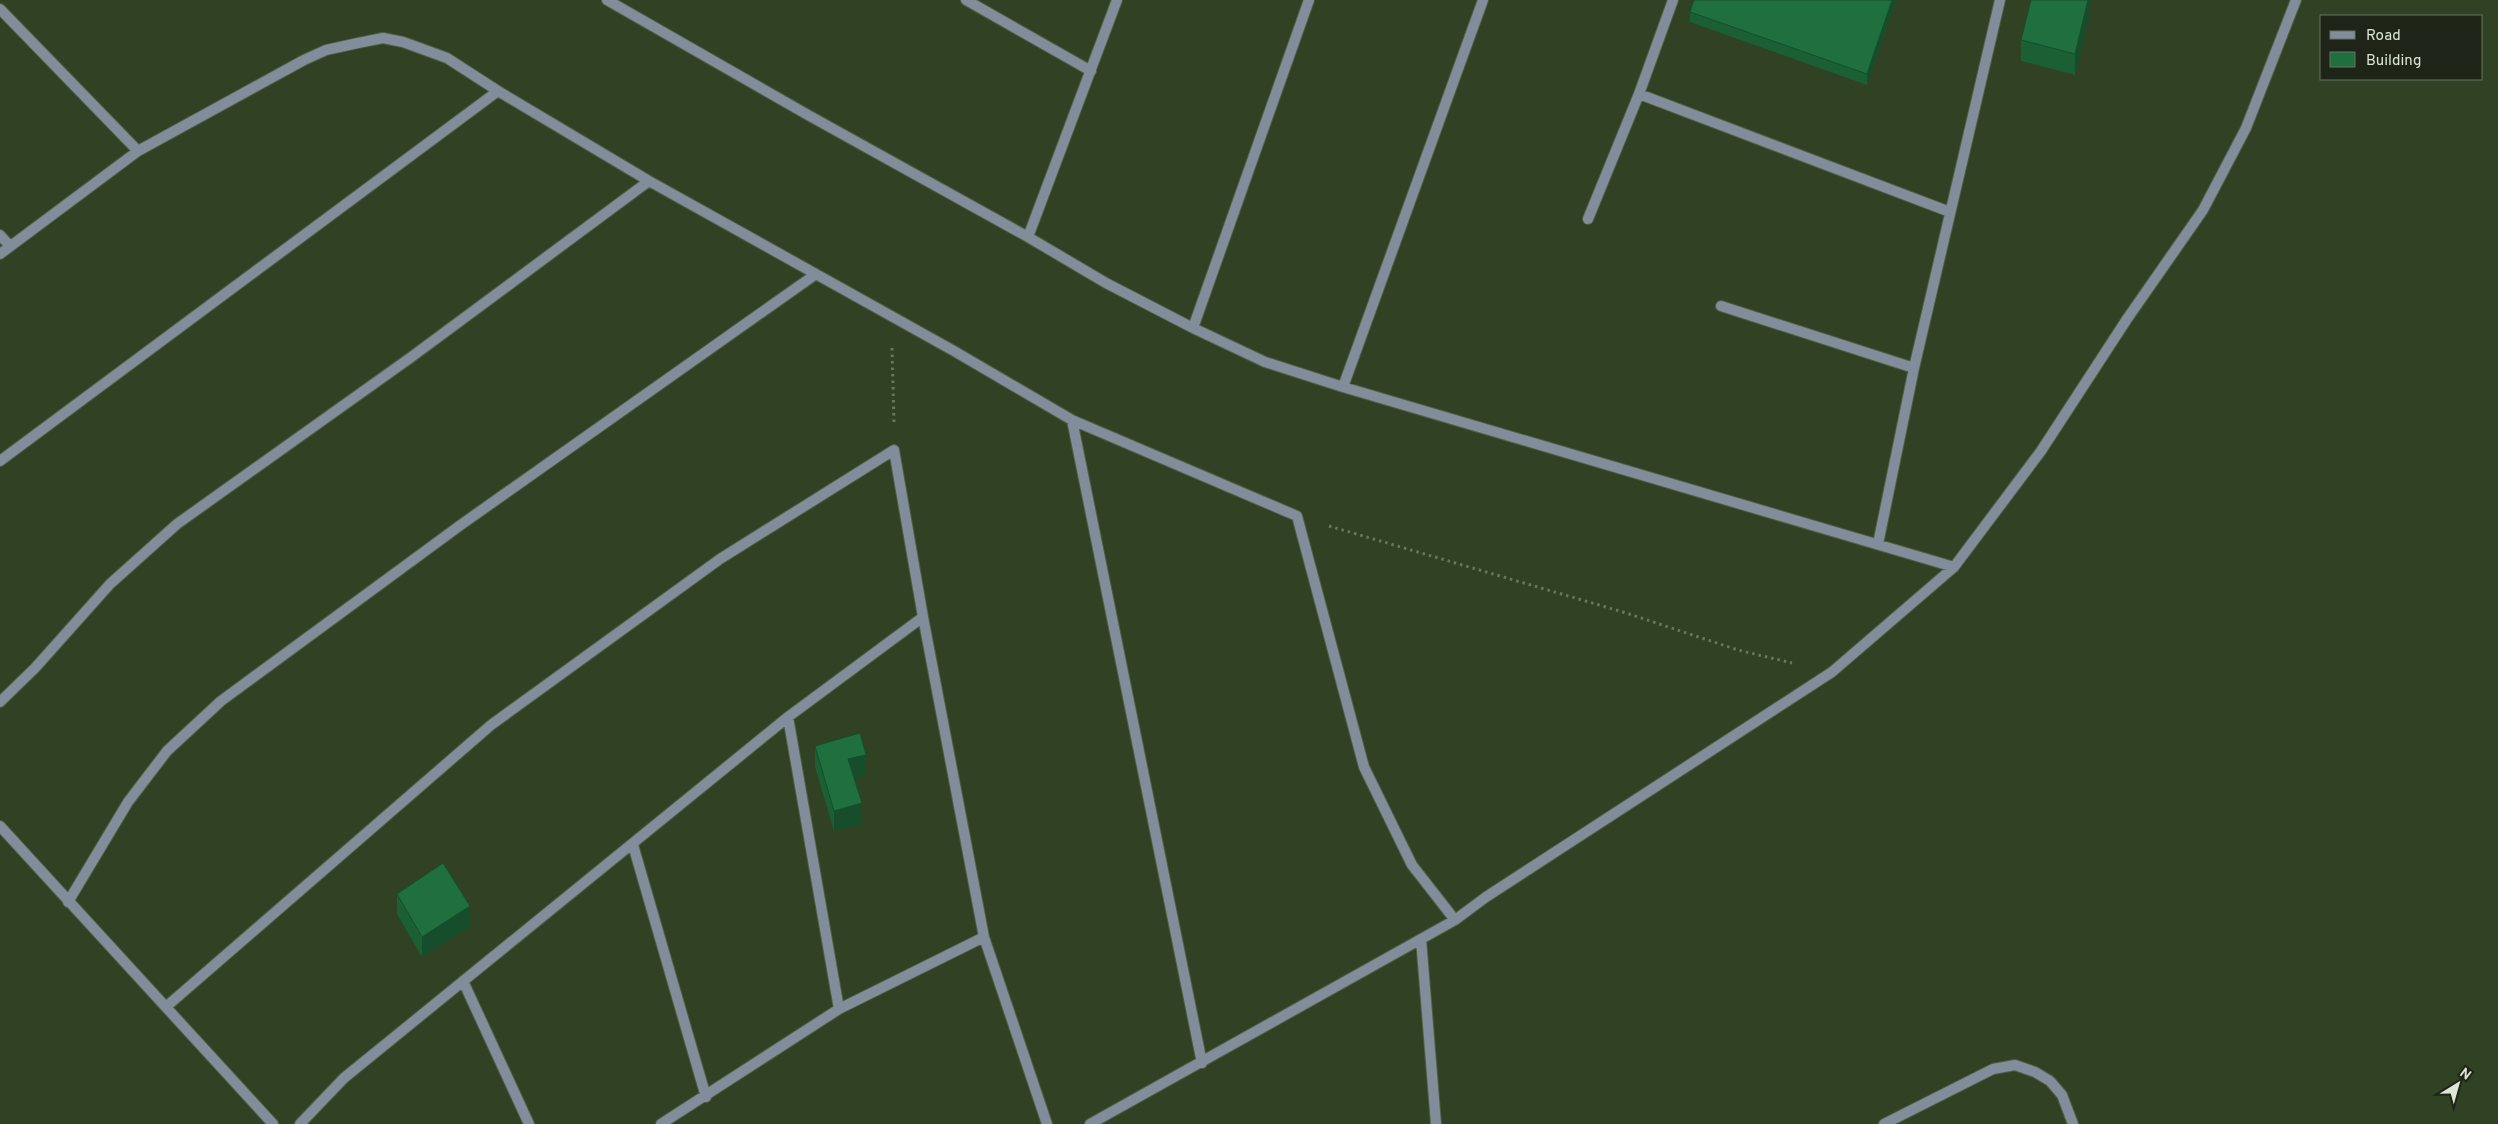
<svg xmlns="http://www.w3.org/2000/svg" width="2498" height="1124" viewBox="0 0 2498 1124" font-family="Overpass,sans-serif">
<rect width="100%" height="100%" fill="#314123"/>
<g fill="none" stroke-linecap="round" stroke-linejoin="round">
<defs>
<path id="street" d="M607,0L808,115L1028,237L1106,283L1193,328L1265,362L1343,387L1954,567
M966,0L1091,71
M0,9L138,151
M1639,94L1950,212
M1588,219L1639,94L1673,0
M0,235L10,246
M1028,237L1117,0
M0,254L138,151L304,60L326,50L358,43L383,38L403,42L447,58L498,91L649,181L954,351L1072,420L1297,516L1364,767L1412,865L1455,920
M1721,306L1914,368
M1193,328L1309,0
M1343,387L1483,0
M1072,420L1202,1063
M0,461L498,91
M1878,544L1914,368L2000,0
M0,702L35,668L110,584L177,524L410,358L649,181
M788,717L839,1009
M0,826L273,1124
M633,845L706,1097
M68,902L128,802L167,751L221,701L462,524L816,274
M1421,939L1436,1124
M463,981L529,1124
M167,1006L491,725L720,559L894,450L923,617L984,937L1047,1124
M300,1124L344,1078L788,717L923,617
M661,1124L839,1009L984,937
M1090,1124L1455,920L1486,897L1832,672L1954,567L2041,451L2127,319L2203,210L2246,128L2296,0
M1884,1124L1993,1069L2015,1065L2035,1072L2050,1081L2062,1095L2073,1124"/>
</defs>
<use href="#street" stroke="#505f43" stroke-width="12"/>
<path stroke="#69775d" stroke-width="3" stroke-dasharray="2.5 4" stroke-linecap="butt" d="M892,348L894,424
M1329,526L1623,612L1738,650L1792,663"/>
<use href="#street" stroke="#818d9a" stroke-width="10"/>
</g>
<path fill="#1b6035" d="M1896,0L1867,85L1690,22V12Z
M2090,0V14L2075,75L2021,61V40Z
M815,746L866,775L854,778L862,824L834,831L815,767Z
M397,894L470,926L422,957L397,914Z"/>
<path fill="#164e2b" d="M1892,0H1896L1867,85V74Z
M2088,0H2090V14L2075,75V54Z
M866,755V775L848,780V759Z
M862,803V824L834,831V811Z
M470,906V926L422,957V937Z"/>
<path fill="#1f703e" stroke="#164e2b" d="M1694,0H1892L1867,74L1690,12Z
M2031,0H2088L2075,54L2021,40Z
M860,733L866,755L848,759L862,803L834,811L815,746Z
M443,863L470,906L422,937L397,894Z"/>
<rect x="2320" y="15" width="162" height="65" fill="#1e2518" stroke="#6a7263"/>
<rect x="2330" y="31" width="25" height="8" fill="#818d9a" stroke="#6a7263"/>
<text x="2366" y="40" font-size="15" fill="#dce6d4">Road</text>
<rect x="2330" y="52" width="25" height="15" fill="#1f703e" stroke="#6a7263"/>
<text x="2366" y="65" font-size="15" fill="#dce6d4">Building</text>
<g transform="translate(2458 1084) rotate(37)" stroke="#1e2518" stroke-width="4" paint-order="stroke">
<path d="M0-4L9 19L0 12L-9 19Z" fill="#dce6d4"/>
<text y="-8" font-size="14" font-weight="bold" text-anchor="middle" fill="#dce6d4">N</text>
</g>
</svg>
